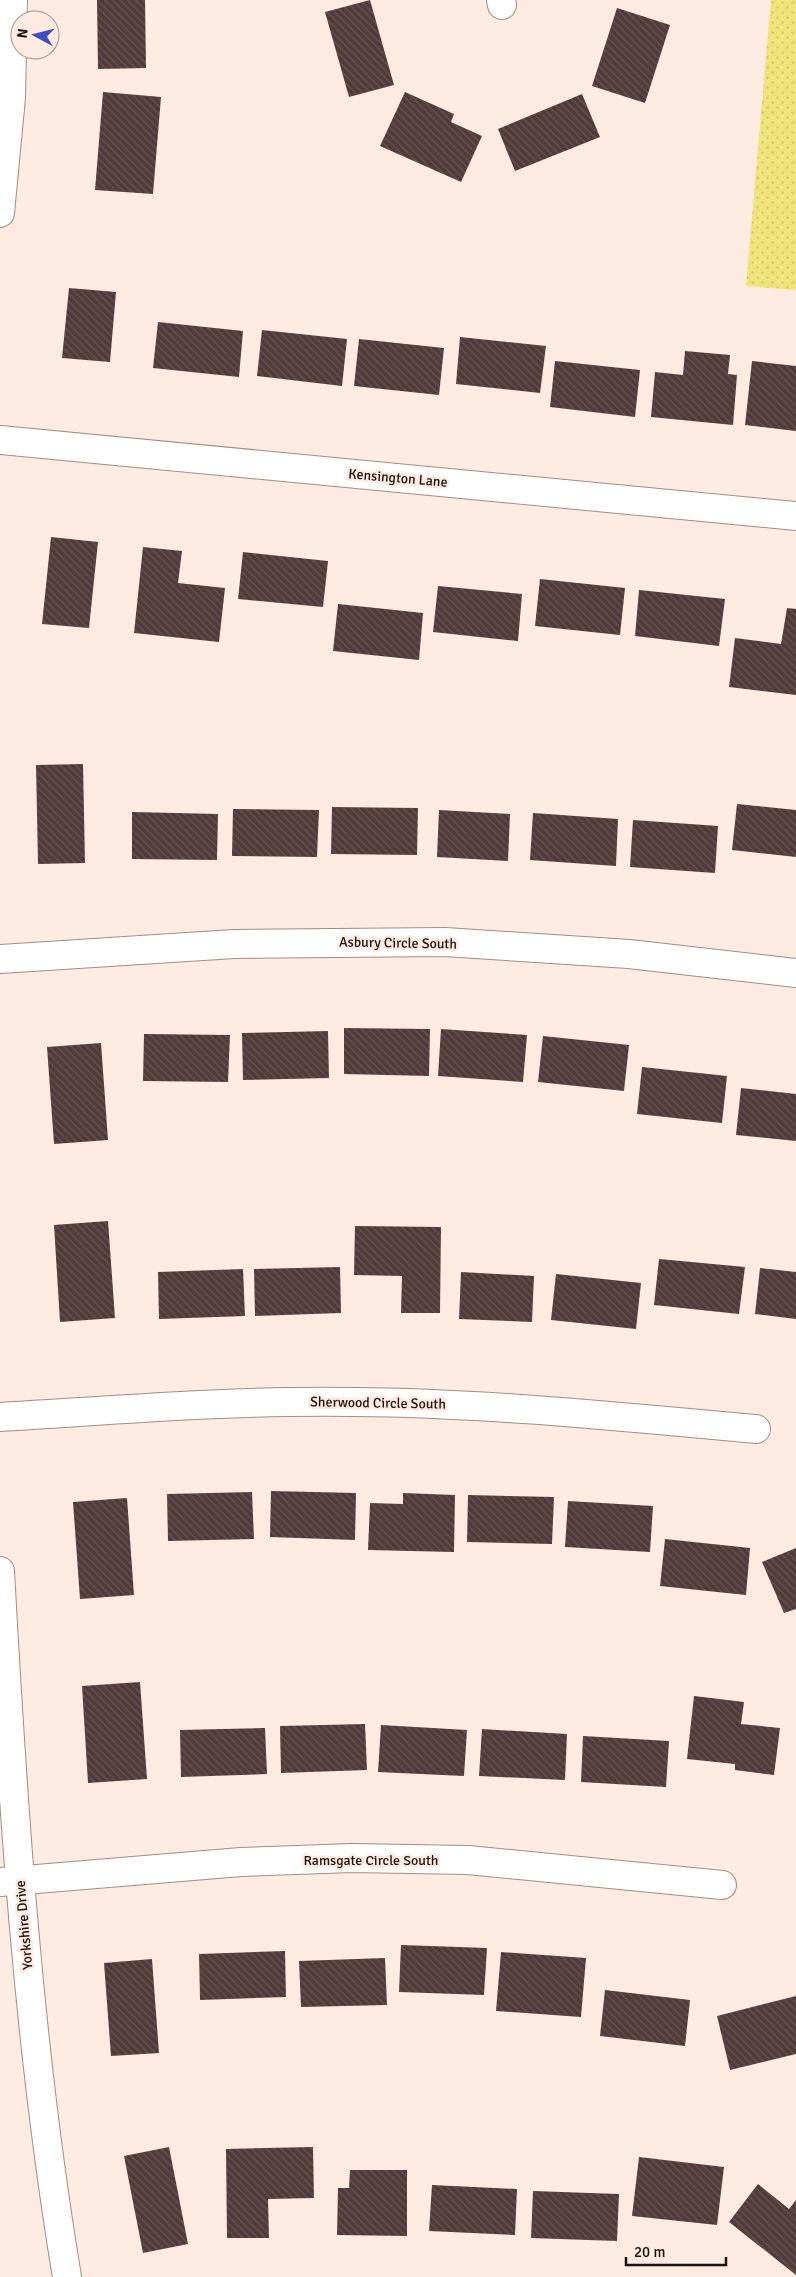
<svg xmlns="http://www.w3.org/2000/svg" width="796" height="2277" viewBox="0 0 796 2277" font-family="Signika,sans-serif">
<defs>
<pattern id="park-dots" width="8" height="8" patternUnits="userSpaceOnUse" patternTransform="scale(1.25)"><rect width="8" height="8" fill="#efe379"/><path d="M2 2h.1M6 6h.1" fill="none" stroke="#ccc267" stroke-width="1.8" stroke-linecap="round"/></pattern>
<pattern id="building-back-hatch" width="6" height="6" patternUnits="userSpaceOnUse" patternTransform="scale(1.25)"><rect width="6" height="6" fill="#503b3a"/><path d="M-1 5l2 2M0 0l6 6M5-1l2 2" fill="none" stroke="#655453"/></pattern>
</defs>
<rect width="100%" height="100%" fill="#feebe1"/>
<path fill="url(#park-dots)" d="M771,0H796V290L746,286Z"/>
<path fill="url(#building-back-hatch)" d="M97,0H145L146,68L98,69Z
M370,0L394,85L349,97L325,12Z
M617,8L670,25L645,103L592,86Z
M103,92L161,97L153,194L95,190Z
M405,92L454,114L451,122L482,136L461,182L380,146Z
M582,94L600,137L515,171L498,129Z
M69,288L116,292L110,362L62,358Z
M158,322L243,331L239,377L153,368Z
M262,330L347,339L342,386L257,376Z
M460,337L546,346L540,393L456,384Z
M359,339L444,348L439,395L354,386Z
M685,351L730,355L728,374L737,375L733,425L651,417L655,372L683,375Z
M555,361L640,370L635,417L550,407Z
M752,361L796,366V431L745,425Z
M51,537L98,542L89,628L42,624Z
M143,547L182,551L178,583L225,588L219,642L134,633Z
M243,552L328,561L323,607L238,599Z
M540,579L625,588L620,635L535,626Z
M438,586L522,594L518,641L433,632Z
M639,590L725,599L719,646L635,636Z
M338,604L423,613L419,660L333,651Z
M787,608L796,609V695L729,687L735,638L781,644Z
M83,764L85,863L38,864L36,765Z
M737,804L796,810V857L732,850Z
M332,807L418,808L417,855L331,854Z
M233,809L319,810L317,857L232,856Z
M439,810L510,814L508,861L437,857Z
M132,812L218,814L217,860L132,859Z
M533,813L618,819L616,866L530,860Z
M633,820L718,826L715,873L630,867Z
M344,1028L430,1029L429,1076L344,1074Z
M441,1029L527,1035L523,1082L438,1076Z
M328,1031L329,1078L243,1080L242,1033Z
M144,1034L230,1035L228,1082L143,1081Z
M543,1036L629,1045L624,1091L538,1082Z
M101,1043L108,1140L54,1144L47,1047Z
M642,1067L727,1076L722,1123L637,1114Z
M741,1088L796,1094V1141L736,1135Z
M108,1221L115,1318L60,1322L54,1225Z
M355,1226L441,1227L440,1313H401L402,1276L354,1275Z
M659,1259L745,1267L739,1314L654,1305Z
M340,1267L341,1313L255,1316L254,1269Z
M760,1268L796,1272V1319L755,1314Z
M243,1269L245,1316L159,1319L158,1272Z
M461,1272L534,1276L532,1322L459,1319Z
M556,1274L641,1283L636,1329L551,1320Z
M271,1491L356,1493L355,1540L270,1537Z
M252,1492L254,1539L168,1541L167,1494Z
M403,1493L455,1495L454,1552L368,1550L370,1503L403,1504Z
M468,1495L554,1497L552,1544L467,1542Z
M127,1498L134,1595L80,1599L73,1502Z
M568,1501L653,1506L650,1552L565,1547Z
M665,1539L750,1548L746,1595L660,1586Z
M796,1548V1609L784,1613L762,1562Z
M140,1682L147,1779L88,1783L82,1686Z
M694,1696L744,1702L741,1724L780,1728L774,1775L735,1770V1764L687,1759Z
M365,1724L367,1770L281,1773L280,1726Z
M381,1725L467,1730L464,1776L378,1772Z
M265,1728L267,1774L181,1777L180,1730Z
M482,1729L567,1734L565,1780L479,1776Z
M583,1736L669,1741L666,1787L581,1782Z
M401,1945L487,1948L484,1995L399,1992Z
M285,1951L286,1997L200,2000L199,1954Z
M501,1952L586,1958L581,2017L496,2011Z
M385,1958L387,2005L301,2007L299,1961Z
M152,1959L159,2053L111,2056L104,1963Z
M605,1990L690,2000L685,2046L600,2036Z
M796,1996V2054L730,2070L717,2016Z
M169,2147L188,2244L143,2253L124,2156Z
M313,2147L314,2198L268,2199L269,2238H227L226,2149Z
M639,2157L724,2167L717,2225L632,2216Z
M350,2170H407V2236L337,2235L338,2188H349Z
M758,2184L789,2209L796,2200V2275L729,2222Z
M432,2185L517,2189L515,2235L429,2231Z
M533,2191L619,2194L617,2241L531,2238Z"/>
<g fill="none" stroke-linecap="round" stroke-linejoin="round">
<defs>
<path id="minor" d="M501,0L502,5
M0,213L11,98L13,0
M0,440L796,516
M0,959L234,944L445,942L629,954L796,973
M0,1417C118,1410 235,1400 354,1402C488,1403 622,1417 756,1429
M0,1571C13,1807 28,2043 67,2277
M0,1882L241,1862L352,1858L468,1860L722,1885"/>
</defs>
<use href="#minor" stroke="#a28d82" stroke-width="30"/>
<use href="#minor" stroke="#fff" stroke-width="28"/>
</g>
<g text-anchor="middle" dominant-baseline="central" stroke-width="5" stroke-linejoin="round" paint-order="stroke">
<g font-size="14" fill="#19110e" stroke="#feebe1">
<text transform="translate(398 478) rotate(5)">Kensington Lane</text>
<text transform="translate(398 943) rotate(1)">Asbury Circle South</text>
<text transform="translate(378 1403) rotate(1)">Sherwood Circle South</text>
<text x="371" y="1860">Ramsgate Circle South</text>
<text transform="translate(24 1925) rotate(-95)">Yorkshire Drive</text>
</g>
</g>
<g transform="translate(35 35) rotate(277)"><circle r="24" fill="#feebe1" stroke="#a2948d"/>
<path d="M0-4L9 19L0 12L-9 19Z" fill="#3d4ec1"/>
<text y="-8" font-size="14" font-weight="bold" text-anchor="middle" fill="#19110e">N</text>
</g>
<path d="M626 2257v8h100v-8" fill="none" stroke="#19110e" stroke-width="2.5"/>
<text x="634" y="2257" font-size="15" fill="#19110e" stroke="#feebe1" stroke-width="4" paint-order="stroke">20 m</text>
</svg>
